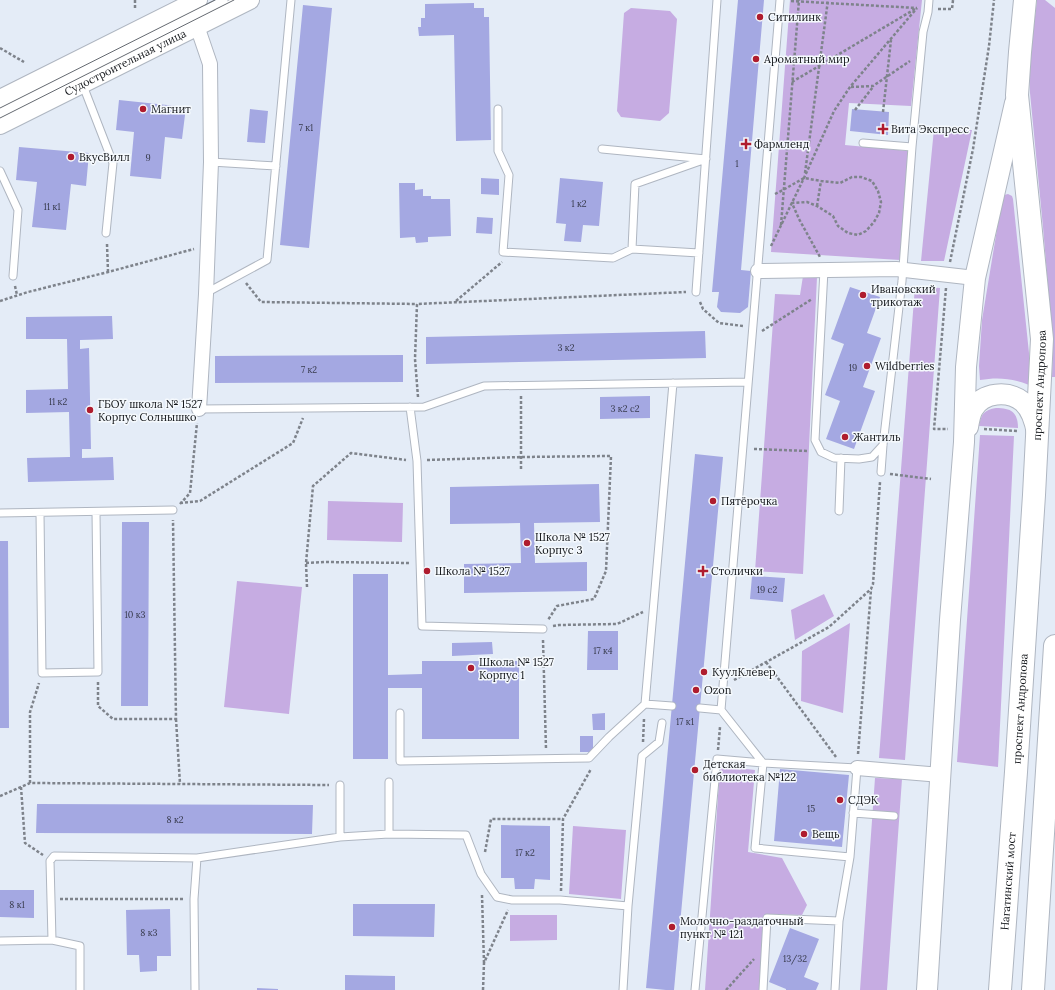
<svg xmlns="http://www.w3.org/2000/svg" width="1055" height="990" viewBox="0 0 1055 990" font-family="Lora,serif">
<rect width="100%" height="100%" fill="#e4ecf7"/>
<path fill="#c6ace2" d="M790,0H922L911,106L849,103L845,145L909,151L900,260L771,252Z
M1037,0H1045L1055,8V377H1052L1053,345L1043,227L1030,93L1029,66Z
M631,8L670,11L677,19L669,113L660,121L621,117L617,111L624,13Z
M934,129L972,130L944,261H921Z
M1008,194L1012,196L1013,199L1029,353V385C1012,378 997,377 980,380L979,366L982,320L1002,199L1004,195Z
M803,276L817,277L803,574L755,571L775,294L800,295Z
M915,286L940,288L905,760L879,758Z
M996,408C1011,408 1018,412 1018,428L979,426C981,414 984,410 996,408Z
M980,435L1014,436L998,767L957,762Z
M328,501L403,503L402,542L327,540Z
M237,581L302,587L289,714L224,707Z
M824,594L834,616L795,640L791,610Z
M850,623L843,713L801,701L802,651Z
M720,766L755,770L748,852L782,858L807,905L802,915L765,914L759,990H705Z
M875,778L902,779L887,990H860Z
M573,826L626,830L621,899L569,894Z
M510,915H557V940L510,941Z"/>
<path fill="#a4a8e2" d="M738,0H764L741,270L751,271L748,307L740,313L721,312L717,307L719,292H712Z
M474,3V8H484V17H489L491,140L456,141L454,35L419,36L418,27H421V18H425V4Z
M303,5L332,8L309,248L280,245Z
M119,100L186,107L182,139L165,137L161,179L130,176L134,132L116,130Z
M250,109L268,111L265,143L247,142Z
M852,109L889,112L888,135L850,131Z
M19,147L89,153L86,186L71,184L66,230L32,227L37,182L16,180Z
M481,178L499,179V195L481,194Z
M560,178L603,182L599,226L583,225L581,242L564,241L566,224L556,223Z
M399,183H415V190L423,189V196H431V199H450L451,236L428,237V242L416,243L415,237L400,238Z
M477,217L493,218L492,234L476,233Z
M850,287L880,297L867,333L881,338L863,387L875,391L854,449L826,439L840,401L825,395L844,344L831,339Z
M112,316L113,339L80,340V349L89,348L91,449H82V458L113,457L114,480L28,482L27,458L70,457L69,412L26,413V390L68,389L67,339H26V317Z
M705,331L706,358L426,364V337Z
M403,355V382L215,383V356Z
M650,396V418L600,419V397Z
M695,454L723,457L674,990H666L646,988Z
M599,484L600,522L534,523L535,563L587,562V591L464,593V564L521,563L520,523L450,524V487Z
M122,522H149L148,706H121Z
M0,541H8L9,728H0Z
M353,574H388V675L422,674V661H519V739H422V688H388V759H353Z
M752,576L785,578L783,602L750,599Z
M588,631H618V670H587Z
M492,642L493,654L452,656V643Z
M605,713V730H593L592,714Z
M580,736H593V752H580Z
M780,769L849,775L842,847L774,841Z
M37,804L313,805L312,834L36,833Z
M501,825L550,826V880L535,879L534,889H515L514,878H501Z
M0,890H34V918L0,917Z
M353,904H435L434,937L353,936Z
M170,909L171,956H157V971L140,972L139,955H127L126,910Z
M790,928L819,939L804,977L819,983L816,990H786V989L769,982Z
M345,975L395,976V990H345Z
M257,988L278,989V990H257Z"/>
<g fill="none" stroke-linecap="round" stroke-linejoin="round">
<defs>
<path id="service" d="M82,83L113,163L106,233
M498,109V151L509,175L503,252L613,258L632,249L699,253
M0,112L224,0
M863,143L912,147
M602,149L706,159L635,184L632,249
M211,162L276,166
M0,171L18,210L13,276
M824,270L815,440L821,452L834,458L859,459L872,457L883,445
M696,292L717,0
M206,293L267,260L291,0
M410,407L417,461L422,626L543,629
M199,409L424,407L484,386L748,382
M881,472L883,445L902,281L912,147L923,32L928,12L929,0
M839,511L841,458
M0,513L173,510
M40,513L42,673L98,672L96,512
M645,704L672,706
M700,708L721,710
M400,713V761L589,758L609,737L645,704L673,383
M763,763L721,710L780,0
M763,763L857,768L850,857L755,848Z
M340,785V837L389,834L466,835L481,874L497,897L512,900H560L628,906
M853,813L894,816
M389,834V782
M197,858L340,837
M839,921L850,857
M52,940L50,861L54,856L197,858L194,899L195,990
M0,941L52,940L80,946V990
M623,990L628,906L642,756L659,742L662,723
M695,990L717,759L763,763
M763,990L767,918L839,921L835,990"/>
<path id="minor" d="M189,5L195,20L210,64L211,162L206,294L199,409
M758,271L896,269L975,278
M857,768L941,775"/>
<g id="tertiary">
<path d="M0,99L198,0"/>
<path id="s1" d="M0,125L250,0"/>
</g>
<path id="secondary" d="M968,427C969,421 970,414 973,409C983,392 1008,390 1023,402C1032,410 1035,422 1037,433
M927,990L950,620L964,442L966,367L975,278L1015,103"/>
<g id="primary">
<path id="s2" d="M1000,990L1016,772L1034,495L1042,339L1017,95L1020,52L1025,0"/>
<path d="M1033,990L1055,646"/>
</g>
</defs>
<use href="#service" stroke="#afb6c1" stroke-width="9"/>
<use href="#minor" stroke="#afb6c1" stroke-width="16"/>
<use href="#tertiary" stroke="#afb6c1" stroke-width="20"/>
<use href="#secondary" stroke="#afb6c1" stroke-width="22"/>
<use href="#primary" stroke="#afb6c1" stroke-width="24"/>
<path stroke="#7e838b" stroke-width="2.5" stroke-dasharray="3 2" stroke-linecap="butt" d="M135,0V9
M791,1L917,8
M938,9H952L953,0
M0,48L24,62
M792,82L915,9
M851,87L873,86L910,61
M855,110L873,87
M883,112L891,40
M805,173L828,0
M775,194L783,190L804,178L821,181L840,183L852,177H861L872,181L878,191L881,202L879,213L874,222L866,231L858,235L848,233L838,226L833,216L817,206L807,202L792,203L799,219L820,257
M817,206L821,181
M781,225L799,0
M107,244L108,272
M771,246L804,178L834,111L850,87L917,8
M950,262L973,149L989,46L994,0
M246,283L261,302L417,304
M15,286L17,295
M946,288L934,429H948
M0,301L28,292L108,272L194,249
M456,301L502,262
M700,302L703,309L719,323L743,326
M762,331L812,299
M418,397L415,359L417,304L686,292
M984,429L1017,431V432
M754,449L808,451
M427,460L521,457L611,456L606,571L594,599L557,606L548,620
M521,469V396
M890,474L931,479
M180,503L200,501L293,443L303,418
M180,504L190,493L197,423
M306,563L325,562L410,563
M307,587L306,563L313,486L351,453L406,460
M553,626L559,625L617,624L643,612
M543,640L546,749
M766,662L836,757
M734,680L829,627L871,589L873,584L880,482
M98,682V706L113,719H176L173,520
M176,719L180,784
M643,742L644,719
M718,750L720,727
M858,754L871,590
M30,783V712L39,683
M21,787L25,843L43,855
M0,796L30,783L329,785
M485,852L491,819H563
M561,891L563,819L591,769
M482,895L484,963
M60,899H183
M483,990L484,963L508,910
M726,990L754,959"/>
<use href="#service" stroke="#fff" stroke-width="7"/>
<use href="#minor" stroke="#fff" stroke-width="14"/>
<use href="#tertiary" stroke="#fff" stroke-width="18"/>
<use href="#secondary" stroke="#fff" stroke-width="20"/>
<use href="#primary" stroke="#fff" stroke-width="22"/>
<path stroke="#646970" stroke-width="1" d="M0,108L215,0
M0,118L234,0"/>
</g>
<g fill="#af1c2e" stroke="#f5f9fd" stroke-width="1.5">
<circle cx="760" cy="17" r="4"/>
<circle cx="756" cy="59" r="4"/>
<circle cx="143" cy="109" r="4"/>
<path d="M881 123h4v4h4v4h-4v4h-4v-4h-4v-4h4z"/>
<path d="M744 138h4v4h4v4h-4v4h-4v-4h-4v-4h4z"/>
<circle cx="71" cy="157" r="4"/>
<circle cx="863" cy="295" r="4"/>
<circle cx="867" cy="366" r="4"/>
<circle cx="90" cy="410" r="4"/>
<circle cx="845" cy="437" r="4"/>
<circle cx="713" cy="501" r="4"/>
<circle cx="527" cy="543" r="4"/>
<circle cx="427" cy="571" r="4"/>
<path d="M701 565h4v4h4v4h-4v4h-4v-4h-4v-4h4z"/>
<circle cx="471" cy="668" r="4"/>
<circle cx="704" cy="672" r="4"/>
<circle cx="696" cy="690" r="4"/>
<circle cx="695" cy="770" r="4"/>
<circle cx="840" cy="800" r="4"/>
<circle cx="804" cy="834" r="4"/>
<circle cx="672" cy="927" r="4"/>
</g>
<g text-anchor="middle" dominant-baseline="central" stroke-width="3" stroke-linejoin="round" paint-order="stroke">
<g font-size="9" fill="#373a4c">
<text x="306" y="127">7 к1</text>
<text x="148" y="157">9</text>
<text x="737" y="163">1</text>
<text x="579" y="203">1 к2</text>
<text x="52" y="206">11 к1</text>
<text x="566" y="347">3 к2</text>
<text x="853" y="367">19</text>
<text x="309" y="369">7 к2</text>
<text x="58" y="401">11 к2</text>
<text x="625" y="408">3 к2 с2</text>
<text x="767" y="589">19 с2</text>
<text x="135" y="614">10 к3</text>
<text x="603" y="650">17 к4</text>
<text x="685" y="721">17 к1</text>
<text x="811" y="808">15</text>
<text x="175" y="819">8 к2</text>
<text x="525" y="852">17 к2</text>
<text x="17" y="904">8 к1</text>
<text x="149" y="932">8 к3</text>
<text x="795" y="958">13/32</text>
</g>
<g font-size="11" fill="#13161a" stroke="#f5f9fd" text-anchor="start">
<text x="768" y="17">Ситилинк</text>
<text x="764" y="59">Ароматный мир</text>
<text x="151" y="109">Магнит</text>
<text x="891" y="129">Вита Экспресс</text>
<text x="754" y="144">Фармленд</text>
<text x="79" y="157">ВкусВилл</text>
<text x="871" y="289">Ивановский<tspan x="871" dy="13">трикотаж</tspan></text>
<text x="875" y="366">Wildberries</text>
<text x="98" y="404">ГБОУ школа № 1527<tspan x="98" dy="13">Корпус Солнышко</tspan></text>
<text x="853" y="437">Жантиль</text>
<text x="721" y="501">Пятёрочка</text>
<text x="535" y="537">Школа № 1527<tspan x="535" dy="13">Корпус 3</tspan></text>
<text x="435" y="571">Школа № 1527</text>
<text x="711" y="571">Столички</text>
<text x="479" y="662">Школа № 1527<tspan x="479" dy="13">Корпус 1</tspan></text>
<text x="712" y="672">КуулКлевер</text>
<text x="704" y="690">Ozon</text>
<text x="703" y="764">Детская<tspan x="703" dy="13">библиотека №122</tspan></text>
<text x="848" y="800">СДЭК</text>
<text x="812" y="834">Вещь</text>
<text x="680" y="921">Молочно-раздаточный<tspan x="680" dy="13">пункт № 121</tspan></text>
</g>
<g font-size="11" fill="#13161a" stroke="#f5f9fd">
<text stroke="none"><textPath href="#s1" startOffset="140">Судостроительная улица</textPath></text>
<text stroke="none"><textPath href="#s2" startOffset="606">проспект Андропова</textPath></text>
<text stroke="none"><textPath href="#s2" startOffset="282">проспект Андропова</textPath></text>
<text stroke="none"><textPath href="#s2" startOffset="109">Нагатинский мост</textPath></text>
</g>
</g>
</svg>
